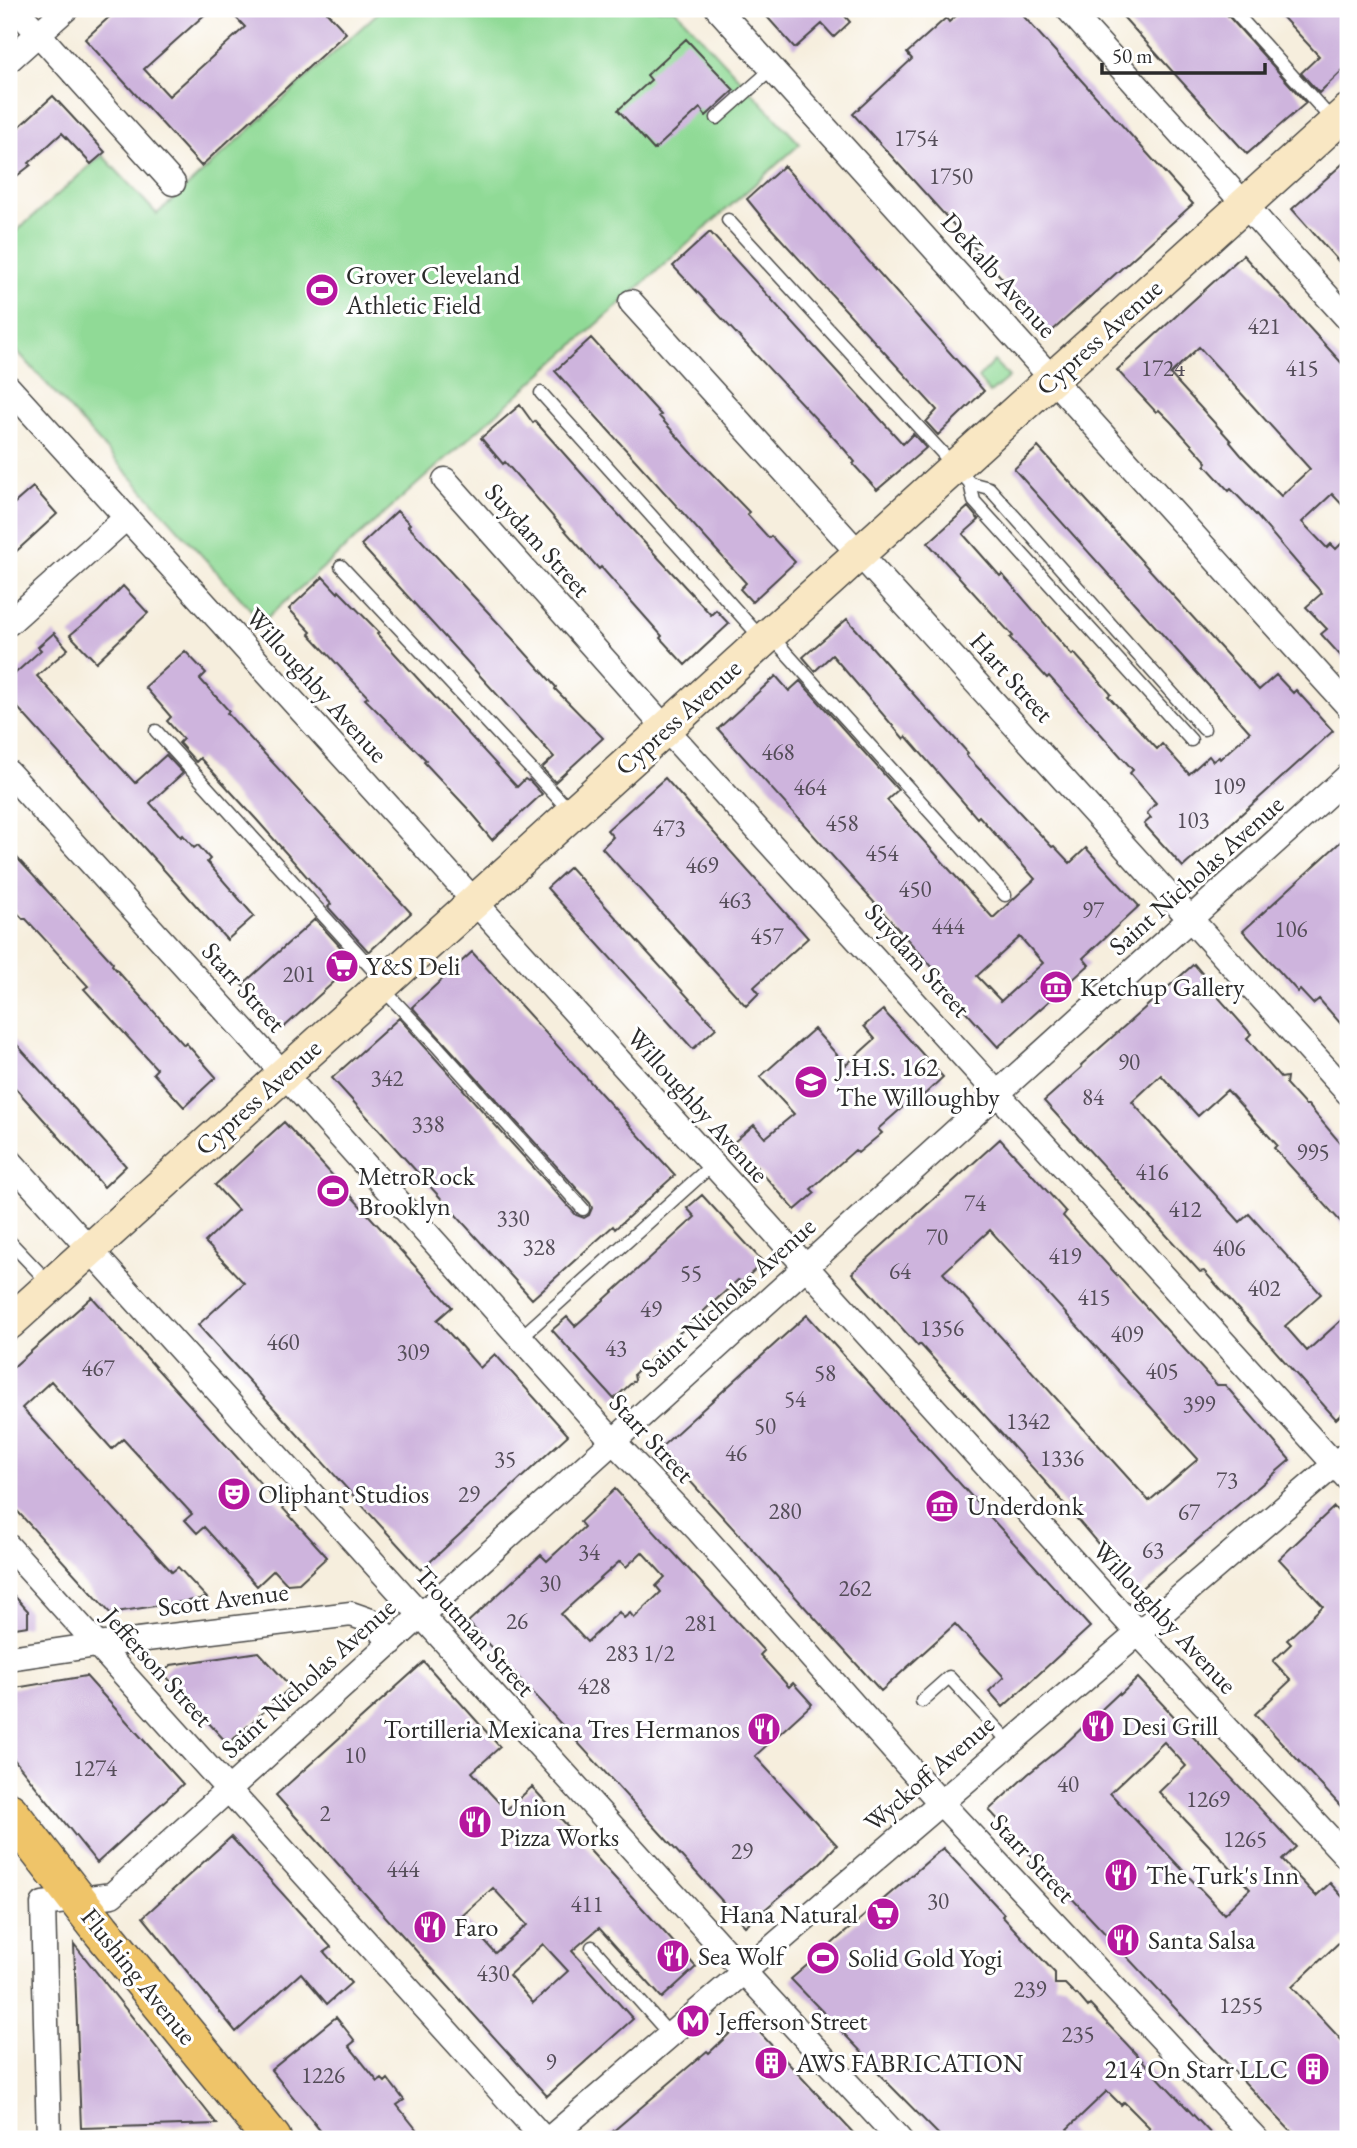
<svg xmlns="http://www.w3.org/2000/svg" width="1357" height="2148" viewBox="0 0 1357 2148" font-family="'EB Garamond',serif">
<rect width="100%" height="100%" fill="#fff"/>
<filter id="ink" filterUnits="userSpaceOnUse"><feTurbulence type="fractalNoise" baseFrequency=".0143" numOctaves="2"/><feDisplacementMap in="SourceGraphic" scale="14" xChannelSelector="R" yChannelSelector="G"/><feConvolveMatrix kernelMatrix="1 2 1 2 8 2 1 2 1" color-interpolation-filters="sRGB"/></filter>
<filter id="wash" filterUnits="userSpaceOnUse"><feTurbulence type="fractalNoise" baseFrequency=".00686" numOctaves="4" result="noise"/><feDisplacementMap in="SourceGraphic" scale="28" xChannelSelector="R" yChannelSelector="G"/><feGaussianBlur stdDeviation="1.57" result="paint"/><feColorMatrix in="noise" values="0 0 0 0 0 0 0 0 0 0 0 0 0 0 0 0 0 1.4 0 .05"/><feComposite in="paint" operator="in"/></filter>
<g filter="url(#wash)">
<rect width="100%" height="100%" fill="#f6eedd"/>
<path fill="#90da96" stroke="#5e8260" stroke-width="2" d="M382,9H675L800,144L262,622L9,342V238L102,155L157,214Z
M994,361L1009,377L990,393L978,378Z"/>
<g id="blocks">
<path fill="#ceb4dd" fill-rule="evenodd" d="M118,9H211L144,69L169,96L245,27L228,9H324L346,33L201,166L85,39Z
M760,9H839L850,22L834,37L822,24L795,48Z
M964,9H1017L1193,204L1051,332L853,114L912,59L907,53L946,18L949,22Z
M1116,9H1222L1306,103L1247,154Z
M1275,9H1348V65L1319,93L1301,73L1319,56Z
M686,39L734,90L706,116L700,108L654,150L618,110L651,80L647,75Z
M53,96L105,152L91,164L62,133L29,163L31,165L9,182V136Z
M1348,159V272L1292,209Z
M784,166L984,391L938,435L926,422L937,410L769,226L747,199Z
M710,232L903,444L913,434L926,448L877,490L853,464L855,462L845,450L673,266Z
M1243,255L1348,370V511L1332,494L1302,522L1327,548L1331,544L1336,549L1348,537V664L1321,634L1327,629L1306,607L1322,593L1302,571L1303,570L1256,515L1231,489L1229,491L1205,465L1207,462L1171,422L1159,410L1156,412L1117,370ZM1199,347L1310,469L1281,496L1241,455L1230,442L1231,441L1170,374Z
M591,338L661,415L659,416L692,453L749,512L747,514L769,538L771,536L795,562L752,602L740,589L746,583L555,371Z
M520,405L533,423L535,421L606,501L711,615L716,610L729,624L685,665L660,638L662,636L601,567L599,569L505,462L503,464L481,438Z
M1038,447L1259,690L1276,675L1293,693L1296,690L1333,731L1183,867L1144,824L1151,818L1147,813L1156,803L1130,773L1133,770L1049,676L1047,678L1035,665L1010,638L1013,636L928,543L968,507L979,520L963,534L1000,576L1002,574L1072,655L1074,653L1111,694L1108,696L1157,749L1162,744L1189,774L1209,756L1213,761L1219,757L1220,759L1250,732L1014,469Z
M33,487L57,514L9,558V508Z
M397,511L410,524L408,526L512,638L556,687L555,689L603,738L555,782L542,768L554,757L361,545Z
M323,577L338,593L339,591L379,632L377,634L517,787L525,779L528,781L529,780L542,794L492,840L480,826L481,824L470,811L424,762L426,760L365,699L368,697L309,634L311,632L289,609Z
M123,586L148,613L96,662L70,635L98,612Z
M847,619L931,714L932,713L968,753L966,755L1052,847L1054,846L1070,863L1086,848L1139,906L1083,958L1089,965L998,1047L931,973L935,970L718,729L776,676L789,691L800,681L898,790L887,800L993,918L1035,879L979,816L977,818L906,736L904,739L832,655L815,671L803,657ZM1020,937L1043,963L1001,1001L977,976Z
M54,633L68,649L37,676L135,783L166,755L183,773L150,803L181,837L183,835L194,848L198,845L210,859L207,862L254,916L227,940L10,699L9,701V679L41,650L38,647Z
M185,651L206,673L200,679L229,711L227,713L411,913L370,951H368L328,907L331,904L256,819L200,758L196,762L179,743L183,739L167,721L171,717L145,687Z
M665,778L808,938L754,987L759,993L746,1006L602,848L613,837L607,830Z
M1348,835V1032L1319,999L1313,1004L1300,990L1298,992L1243,931Z
M9,849L113,963L112,965L184,1045L186,1043L216,1077L184,1107L153,1073L157,1069L84,989L88,986L26,919H23L9,904Z
M570,867L716,1028L693,1049L547,888Z
M315,919L355,963L282,1029L242,985Z
M472,952L675,1175L615,1229L613,1226L532,1299L332,1078L399,1018L576,1215L584,1218L589,1215L592,1208L590,1203L412,1007Z
M1194,964L1211,984L1210,988L1251,1034L1247,1038L1261,1055L1281,1078L1287,1077L1286,1084L1305,1105H1308L1348,1152V1230L1274,1148L1277,1145L1227,1090L1198,1116L1161,1075L1132,1102L1240,1222L1249,1214L1321,1294L1285,1326L1307,1351L1348,1314V1408L1336,1419L1204,1271L1200,1272L1044,1101L1082,1067L1081,1065Z
M883,1010L943,1077L924,1095L921,1091L878,1129L882,1133L858,1153L855,1150L811,1189L815,1193L795,1210L734,1142L754,1125L765,1138L794,1114L760,1077L814,1029L846,1065L875,1039L864,1026Z
M9,1036L126,1166L104,1187L9,1081Z
M284,1122L452,1307L437,1320L459,1344L480,1368L495,1354L568,1435L421,1570L198,1325L244,1283L205,1242L238,1210L215,1185Z
M1000,1139L1066,1212L1063,1216L1217,1385H1225L1290,1460L1138,1591L1049,1486L920,1344L918,1346L852,1273ZM990,1230L1198,1459L1149,1501L943,1273Z
M702,1195L763,1262L742,1282L738,1280L645,1364L634,1374L635,1380L614,1399L552,1330L567,1317L575,1326L595,1308L695,1217L687,1208Z
M92,1297L327,1557L299,1583L287,1584L274,1570L257,1586L204,1527L197,1533L185,1520L192,1514L123,1439L112,1449L51,1381L22,1408L172,1572L178,1567L207,1598L110,1613L9,1502V1371Z
M807,1315L1090,1627L1003,1707L989,1691L1004,1677L955,1624L881,1691L660,1448Z
M615,1489L764,1651L760,1655L789,1687L793,1683L812,1704L755,1756L837,1845L820,1863L745,1926L468,1622L541,1555L547,1561L584,1527L580,1522ZM642,1552L665,1577L656,1586L661,1592L634,1618L630,1613L624,1618L619,1612L587,1642L561,1614L620,1561L626,1567Z
M1334,1507L1348,1522V1814L1255,1714L1291,1680L1273,1661L1291,1644L1287,1640L1323,1606L1279,1559Z
M9,1590L28,1611V1626L9,1629Z
M259,1652L291,1687L228,1744L163,1673L171,1665Z
M424,1662L500,1747L472,1772L490,1793L506,1810L532,1787L696,1967L662,1998L599,1928L572,1951L633,2019L547,2096L276,1795ZM493,1888L527,1925L495,1953L462,1916ZM543,1944L568,1971L533,2003L509,1975Z
M86,1676L183,1784L97,1863L9,1753V1689Z
M1138,1678L1296,1847L1282,1860L1316,1896L1330,1883L1348,1903V1934L1292,1987L1348,2047V2139H1298L989,1810L1028,1774L1065,1744L1119,1693L1120,1695ZM1164,1742L1186,1766L1159,1792L1250,1889L1224,1914L1110,1793Z
M231,1837L331,1947L324,1952L351,1983L327,2004L301,1973L236,2032L143,1917Z
M943,1848L1004,1914L1002,1916L1055,1973V1984H1065L1076,1995L1077,1994L1088,2007L1090,2005L1216,2139H1138L1150,2128L1124,2102L1121,2105L1107,2091L1067,2129L1076,2139H943L876,2071L878,2069L791,1979Z
M74,1944L180,2077L217,2124L81,2128Z
M336,2017L355,2041L349,2046L378,2082L382,2079L385,2082L388,2079L404,2100L397,2105L424,2139H327L271,2070Z
M746,2018L859,2139H604L707,2051L709,2053Z"/>
</g>
</g>
<g filter="url(#ink)">
<use href="#blocks" fill-opacity="0" stroke="#494846" stroke-width="2"/>
<g fill="none" stroke-linecap="round" stroke-linejoin="round">
<defs>
<path id="lane" d="M1232,9L1335,123
M717,118L772,69
M728,220L970,483L989,488L1204,729
M541,393L763,640
M970,483L974,501L1191,740
M341,566L572,813
M771,636L1005,895
M156,731L384,982
M381,987L435,1044L583,1209
M9,1241L50,1284
M521,1337L712,1165
M922,1701L949,1677L1010,1743
M592,1947L670,2035"/>
<path id="street" d="M16,9L173,183
M718,9L1348,706
M1068,9L1348,319
M9,60L66,9
M631,302L1348,1093
M9,388L1138,1633L1348,1858
M445,480L665,728L1348,1479
M9,623L126,518
M9,773L300,1092L613,1441L699,1531L940,1802L1256,2139
M9,1160L744,1972L899,2139
M9,1547L544,2139
M9,1658L97,1645L351,1614L374,1622L391,1643
M49,2139L43,1904L112,1895L1348,776
M549,2139L1348,1453"/>
<path id="secondary" d="M9,1323L1348,111"/>
<path id="primary" d="M9,1812L101,1930L272,2139"/>
</defs>
<use href="#lane" stroke="#494846" stroke-width="15"/>
<use href="#street" stroke="#494846" stroke-width="27"/>
<use href="#secondary" stroke="#494846" stroke-width="36"/>
<use href="#primary" stroke="#494846" stroke-width="41"/>
<use href="#lane" stroke="#fff" stroke-width="12"/>
<use href="#street" stroke="#fff" stroke-width="24"/>
<use href="#secondary" stroke="#f9e7c3" stroke-width="33"/>
<use href="#primary" stroke="#efc469" stroke-width="38"/>
</g>
</g>
<defs>
<symbol id="stadium-disc" viewBox="-11 -11 22 22"><circle r="9.5" fill="#b5179e" stroke="#fff"/><path d="M0-5a6.5 5 0 1 0 0 10a6.5 5 0 1 0 0-10ZM-3.5-1.8h7v3.6h-7Z" fill="#fff"/></symbol>
<symbol id="supermarket-disc" viewBox="-11 -11 22 22"><circle r="9.5" fill="#b5179e" stroke="#fff"/><path d="M-6-5.5h2.5l.6 2H6L4.5 2H-2.5L-4.4-4H-6ZM-1.5 3.2a1.3 1.3 0 1 0 .1 0ZM3 3.2a1.3 1.3 0 1 0 .1 0Z" fill="#fff"/></symbol>
<symbol id="museum-disc" viewBox="-11 -11 22 22"><circle r="9.5" fill="#b5179e" stroke="#fff"/><path d="M0-6L6-3V-2H-6V-3ZM-5-1h2V3h-2ZM-1-1h2V3h-2ZM3-1h2V3H3ZM-6 4H6V6H-6Z" fill="#fff"/></symbol>
<symbol id="school-disc" viewBox="-11 -11 22 22"><circle r="9.5" fill="#b5179e" stroke="#fff"/><path d="M0-5L7-2L0 1L-7-2ZM-4 1L0 2.5L4 1V4Q0 6-4 4Z" fill="#fff"/></symbol>
<symbol id="theatre-disc" viewBox="-11 -11 22 22"><circle r="9.5" fill="#b5179e" stroke="#fff"/><path d="M-5-5.5Q0-4 5-5.5V0Q5 5 0 6Q-5 5-5 0ZM-3.3-2.5H-1v1.5H-3.3ZM1-2.5H3.3v1.5H1ZM-2.8 1Q0 5.5 2.8 1Z" fill="#fff"/></symbol>
<symbol id="restaurant-disc" viewBox="-11 -11 22 22"><circle r="9.5" fill="#b5179e" stroke="#fff"/><path d="M-5-6h1v4h1v-4h1v4h1v-4h1v5L-1.5 .5V6h-2V.5L-5-1ZM5-6V6H3V1.5H1.5Q1.5-4 5-6Z" fill="#fff"/></symbol>
<symbol id="metro-disc" viewBox="-11 -11 22 22"><circle r="9.5" fill="#b5179e" stroke="#fff"/><path d="M-5.5 5V-5H-3L0 0L3-5H5.5V5H3V-.5L0 4L-3-.5V5Z" fill="#fff"/></symbol>
<symbol id="building-disc" viewBox="-11 -11 22 22"><circle r="9.5" fill="#b5179e" stroke="#fff"/><path d="M-4-6H4V6H1V3H-1V6H-4ZM-2.5-4.3h1.7v1.8h-1.7ZM.8-4.3h1.7v1.8H.8ZM-2.5-1h1.7V.8h-1.7ZM.8-1h1.7V.8H.8Z" fill="#fff"/></symbol>
</defs>
<g fill-rule="evenodd">
<use href="#stadium-disc" x="303" y="271" width="38" height="38"/>
<use href="#supermarket-disc" x="323" y="947" width="38" height="38"/>
<use href="#museum-disc" x="1037" y="968" width="38" height="38"/>
<use href="#school-disc" x="792" y="1063" width="38" height="38"/>
<use href="#stadium-disc" x="314" y="1172" width="38" height="38"/>
<use href="#theatre-disc" x="215" y="1475" width="38" height="38"/>
<use href="#museum-disc" x="923" y="1487" width="38" height="38"/>
<use href="#restaurant-disc" x="1079" y="1707" width="38" height="38"/>
<use href="#restaurant-disc" x="745" y="1710" width="38" height="38"/>
<use href="#restaurant-disc" x="456" y="1803" width="38" height="38"/>
<use href="#restaurant-disc" x="1102" y="1856" width="38" height="38"/>
<use href="#supermarket-disc" x="864" y="1895" width="38" height="38"/>
<use href="#restaurant-disc" x="411" y="1908" width="38" height="38"/>
<use href="#restaurant-disc" x="1104" y="1921" width="38" height="38"/>
<use href="#restaurant-disc" x="654" y="1937" width="38" height="38"/>
<use href="#stadium-disc" x="804" y="1939" width="38" height="38"/>
<use href="#metro-disc" x="674" y="2002" width="38" height="38"/>
<use href="#building-disc" x="752" y="2044" width="38" height="38"/>
<use href="#building-disc" x="1294" y="2050" width="38" height="38"/>
</g>
<g text-anchor="middle" dominant-baseline="central" stroke-width="6" stroke-linejoin="round" paint-order="stroke">
<g font-size="23" fill="#544d58">
<text x="916" y="138">1754</text>
<text x="951" y="176">1750</text>
<text x="1264" y="326">421</text>
<text x="1163" y="368">1724</text>
<text x="1302" y="368">415</text>
<text x="778" y="752">468</text>
<text x="1229" y="786">109</text>
<text x="810" y="787">464</text>
<text x="1193" y="820">103</text>
<text x="842" y="823">458</text>
<text x="669" y="828">473</text>
<text x="882" y="853">454</text>
<text x="702" y="865">469</text>
<text x="915" y="889">450</text>
<text x="735" y="900">463</text>
<text x="1093" y="910">97</text>
<text x="948" y="926">444</text>
<text x="1291" y="929">106</text>
<text x="767" y="936">457</text>
<text x="299" y="974">201</text>
<text x="1129" y="1062">90</text>
<text x="387" y="1078">342</text>
<text x="1093" y="1097">84</text>
<text x="428" y="1124">338</text>
<text x="1313" y="1152">995</text>
<text x="1152" y="1172">416</text>
<text x="975" y="1203">74</text>
<text x="1185" y="1209">412</text>
<text x="513" y="1218">330</text>
<text x="937" y="1237">70</text>
<text x="539" y="1247">328</text>
<text x="1229" y="1248">406</text>
<text x="1065" y="1256">419</text>
<text x="900" y="1271">64</text>
<text x="691" y="1273">55</text>
<text x="1264" y="1288">402</text>
<text x="1094" y="1297">415</text>
<text x="651" y="1309">49</text>
<text x="942" y="1328">1356</text>
<text x="1127" y="1334">409</text>
<text x="283" y="1342">460</text>
<text x="616" y="1348">43</text>
<text x="413" y="1352">309</text>
<text x="98" y="1368">467</text>
<text x="1162" y="1371">405</text>
<text x="825" y="1373">58</text>
<text x="795" y="1399">54</text>
<text x="1199" y="1404">399</text>
<text x="1028" y="1421">1342</text>
<text x="765" y="1426">50</text>
<text x="736" y="1453">46</text>
<text x="1062" y="1458">1336</text>
<text x="505" y="1459">35</text>
<text x="1227" y="1480">73</text>
<text x="469" y="1494">29</text>
<text x="785" y="1511">280</text>
<text x="1189" y="1512">67</text>
<text x="1153" y="1550">63</text>
<text x="589" y="1552">34</text>
<text x="550" y="1583">30</text>
<text x="855" y="1588">262</text>
<text x="517" y="1621">26</text>
<text x="701" y="1623">281</text>
<text x="640" y="1653">283 1/2</text>
<text x="594" y="1686">428</text>
<text x="355" y="1755">10</text>
<text x="95" y="1768">1274</text>
<text x="1068" y="1784">40</text>
<text x="1208" y="1799">1269</text>
<text x="325" y="1813">2</text>
<text x="1245" y="1839">1265</text>
<text x="742" y="1851">29</text>
<text x="403" y="1869">444</text>
<text x="938" y="1901">30</text>
<text x="587" y="1904">411</text>
<text x="493" y="1973">430</text>
<text x="1030" y="1989">239</text>
<text x="1241" y="2005">1255</text>
<text x="1078" y="2034">235</text>
<text x="551" y="2062">9</text>
<text x="323" y="2075">1226</text>
</g>
<g font-size="26" fill="#2b2b2b" stroke="#fff" text-anchor="start">
<text x="346" y="275">Grover Cleveland<tspan x="346" dy="30">Athletic Field</tspan></text>
<text x="366" y="966">Y&amp;S Deli</text>
<text x="1080" y="987">Ketchup Gallery</text>
<text x="836" y="1067">J.H.S. 162<tspan x="836" dy="30">The Willoughby</tspan></text>
<text x="358" y="1176">MetroRock<tspan x="358" dy="30">Brooklyn</tspan></text>
<text x="258" y="1494">Oliphant Studios</text>
<text x="967" y="1506">Underdonk</text>
<text x="1122" y="1726">Desi Grill</text>
<text x="740" y="1729" text-anchor="end">Tortilleria Mexicana Tres Hermanos</text>
<text x="500" y="1807">Union<tspan x="500" dy="30">Pizza Works</tspan></text>
<text x="1146" y="1875">The Turk's Inn</text>
<text x="858" y="1914" text-anchor="end">Hana Natural</text>
<text x="454" y="1927">Faro</text>
<text x="1148" y="1940">Santa Salsa</text>
<text x="698" y="1956">Sea Wolf</text>
<text x="848" y="1958">Solid Gold Yogi</text>
<text x="718" y="2021">Jefferson Street</text>
<text x="796" y="2063">AWS FABRICATION</text>
<text x="1288" y="2069" text-anchor="end">214 On Starr LLC</text>
</g>
<g font-size="26" fill="#2b2b2b" stroke="#fff">
<text transform="translate(999 275) rotate(48)">DeKalb Avenue</text>
<text transform="translate(1099 337) rotate(-42)">Cypress Avenue</text>
<text transform="translate(538 540) rotate(48)">Suydam Street</text>
<text transform="translate(1012 677) rotate(48)">Hart Street</text>
<text transform="translate(317 685) rotate(48)">Willoughby Avenue</text>
<text transform="translate(678 717) rotate(-42)">Cypress Avenue</text>
<text transform="translate(1196 875) rotate(-42)">Saint Nicholas Avenue</text>
<text transform="translate(918 960) rotate(48)">Suydam Street</text>
<text transform="translate(244 987) rotate(48)">Starr Street</text>
<text transform="translate(258 1097) rotate(-42)">Cypress Avenue</text>
<text transform="translate(698 1105) rotate(48)">Willoughby Avenue</text>
<text transform="translate(728 1297) rotate(-42)">Saint Nicholas Avenue</text>
<text transform="translate(652 1438) rotate(47)">Starr Street</text>
<text transform="translate(223 1599) rotate(-7)">Scott Avenue</text>
<text transform="translate(1165 1617) rotate(47)">Willoughby Avenue</text>
<text transform="translate(475 1631) rotate(48)">Troutman Street</text>
<text transform="translate(158 1667) rotate(48)">Jefferson Street</text>
<text transform="translate(308 1678) rotate(-42)">Saint Nicholas Avenue</text>
<text transform="translate(929 1773) rotate(-41)">Wyckoff Avenue</text>
<text transform="translate(1033 1858) rotate(47)">Starr Street</text>
<text transform="translate(139 1976) rotate(51)">Flushing Avenue</text>
</g>
</g>
<rect width="1357" height="2148" fill="none" stroke="#fff" stroke-width="35"/>
<path d="M1102 63v10h163v-10" fill="none" stroke="#2b2b2b" stroke-width="3.5"/>
<text x="1112" y="63" font-size="21" fill="#2b2b2b" stroke="#ffffff" stroke-width="5" paint-order="stroke">50 m</text>
</svg>
